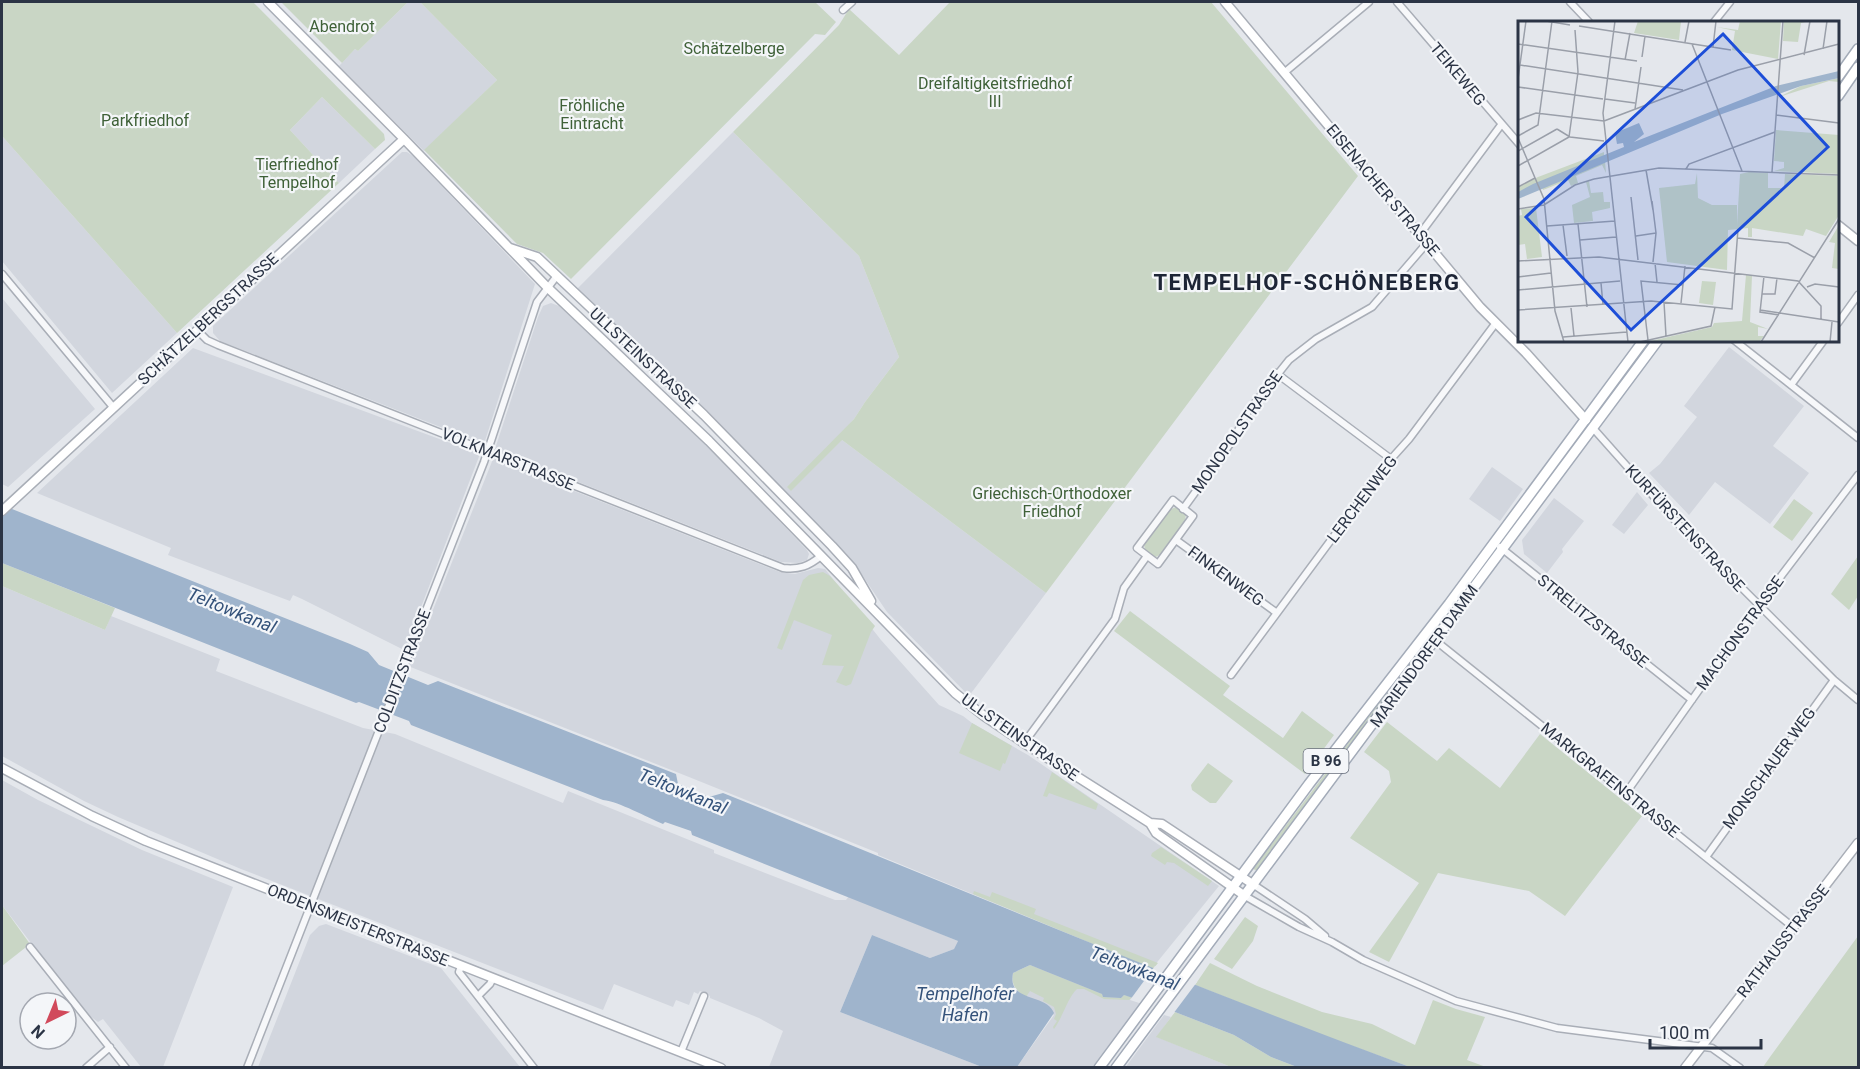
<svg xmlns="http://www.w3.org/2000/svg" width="1860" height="1069" viewBox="0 0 1860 1069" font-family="Roboto,sans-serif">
<rect width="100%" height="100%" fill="#e4e7ec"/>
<path fill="#d2d6de" d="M408,2H420L497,80L424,151L339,66L355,49L358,51Z
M322,97L375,149L339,183L290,130Z
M733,132L859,256L899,357L865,402L854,419L838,437L1046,593L969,696L887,612L856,566L769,474L680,386L577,289Z
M2,136L177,333L112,393L2,261Z
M402,152H407L413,156L535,284L484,444L220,341L213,333V326L217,322Z
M2,298L95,409L8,487L2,484Z
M551,303L559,306L718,457L807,550L809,554L807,560L798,563L781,562L495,449L538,317L543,306Z
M1729,347L1804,406L1773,446L1809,473L1770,524L1715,482L1689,515L1649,473L1660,464L1697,417L1684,406Z
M193,348L480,454L408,641L406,651L302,599L293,595L290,601L168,555L171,548L37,493Z
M493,459L780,572L795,574L818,568L825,569L881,640L939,705L963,716L972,723L1028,755L1219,886L1154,966L987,900L878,855V853L689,777L408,666L421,640Z
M1492,467L1523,489L1500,521L1469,499Z
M1637,492L1648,505L1624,534L1612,525Z
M1554,498L1584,521L1562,549L1563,552L1547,573L1524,554L1522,540Z
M2,586L105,630L111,616L220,659L216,671L363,728L395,734L563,803L568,791L714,850V853L835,900H846L849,896L958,941L954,949L930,958L872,935L840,1012L982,1067H769L783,1031L759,1018L710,998V996L700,991L698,994L694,992L689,1005L676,1000L673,1007L614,984L603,1010L241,869L118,817L84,801L2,756Z
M2,780L38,800L142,850L233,887L163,1067H141L103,1019L98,1022L82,1010L33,944L31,943L2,905Z
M326,924L441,968L520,1067H258L310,935L319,926Z
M1029,965L1143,1001L1093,1067H1017L1054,1015L1020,994Z
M1164,1015L1171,1017L1157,1037L1231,1067L1125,1068Z"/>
<path fill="#c9d6c5" d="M2,2H253L384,134L385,140L375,149L322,97L290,130L339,183L177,333L2,136Z
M281,2H408L358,51L355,49L342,63Z
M420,2H815L836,22L825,35L815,34L571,279L543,253L517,244L424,150L497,80Z
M950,2H1211L1358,176L1046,593L842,440L791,491L787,487L854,419L865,402L899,357L859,256L733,132L839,25L849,9L899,55Z
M1794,499L1813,513L1792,541L1773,527Z
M1176,507L1186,514L1185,521L1161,554L1156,557C1150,555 1144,551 1144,544L1169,510Z
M1858,556V596L1849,610L1831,594Z
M2,563L115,608L105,630L2,586Z
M823,572L830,576L875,626L871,632L851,684L846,686L836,682L844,666L822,665L832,635L794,620L782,650L777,648L803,580L809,575Z
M1130,611L1230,686L1223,695L1283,738L1302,711L1334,735L1305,774L1114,631Z
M1422,646L1424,647L1258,871L1253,869Z
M1387,722L1437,761L1449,748L1500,788L1540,734L1642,816L1565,916L1529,891L1438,873L1389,962L1369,952L1419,883L1350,838L1391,782L1389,771L1364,752Z
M972,723L1012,746L1005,764L1003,763L1000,771L959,753Z
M1208,763L1233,781L1216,803H1210L1192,790L1191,785Z
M1052,772L1098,804L1096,810L1049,793L1047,797L1043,796Z
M1161,847L1212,881L1208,886L1174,863L1167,862L1165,865L1151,856L1152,853Z
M974,891L990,897L992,892L1036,909L1034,914L1158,963L1153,969L973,894Z
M2,905L30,944L2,966Z
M1245,917L1258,926L1253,941L1232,969L1214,959Z
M1858,936V1067H1763L1770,1057Z
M1210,963L1257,986L1322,1012L1372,1024L1415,1045L1433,1000L1456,1009L1485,1017L1467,1060L1486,1067H1410L1311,1031L1195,985Z
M1030,965L1102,994L1103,997L1121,998L1124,995L1132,997L1129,1000L1104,999L1084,989H1077C1068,997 1063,1017 1054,1029L1053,1027L1057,1021L1054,1019L1056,1014L1054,1007L1043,1001L1044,998L1030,991L1026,997C1017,993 1010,983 1013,973Z
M1175,1012L1234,1035L1271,1057L1297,1067H1231L1156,1037Z"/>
<path fill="#9fb4cc" d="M2,505L350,644L368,652L379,665L428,685L438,681L676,774L678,784L709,797L723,793C951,885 1179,982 1410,1067H1297L1271,1057L1234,1035L1175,1012L1124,995L1121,998L1103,997L1102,994L1030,965L1013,973C1007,1003 1047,993 1054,1013L1017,1067H982L840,1012L872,935L930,958L954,949L958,941L692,835L691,831L665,822L663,824C646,817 620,802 603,800L411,725L409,721L359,702L356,703L2,563Z"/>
<path fill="#e4e7ec" d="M1155,966L1197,982L1173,1014L1130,1000Z"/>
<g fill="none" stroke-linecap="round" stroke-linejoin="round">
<defs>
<path id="street" d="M1397,2L1520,145
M1570,2L1589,22
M843,10L852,2
M1714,22L1730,2
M1285,72L1369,2
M1420,234L1501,125
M2,274L113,407
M1838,323L1858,295
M197,330L207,340L218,345L783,568C799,570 809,566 821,556
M1734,340L1858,438
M1276,373L1391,459
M1791,385L1824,340
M1592,427L1680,526L1834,680L1858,700
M1173,500L1193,516L1158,564L1137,548Z
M1183,509L1235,437L1246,414L1289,360L1316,339L1372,307L1427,243
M1176,540L1277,613
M1500,547L1692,700
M1426,633L1793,927
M1231,675L1391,459L1409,439L1495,324
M1024,743L1115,619L1124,588L1147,556
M1626,793L1759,605L1858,475
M1706,857L1834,680
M1254,885L1305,919L1325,936
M1245,896L1299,927L1332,942L1363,960L1456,1001L1557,1028L1712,1048L1740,1068
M30,947L126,1068
M461,966L459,972L534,1068
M478,996L490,984L493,978
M681,1052L704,996
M86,1068L110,1047
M247,1068L484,462L537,302L556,277"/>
<path id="secondary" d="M268,2L404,139L547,287L709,441L955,693L984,716L1024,743L1150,823L1156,833L1245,896
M1225,2L1480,307L1526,353L1586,420
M1838,225L1858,241
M510,248L537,257L704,415L832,546L852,568L871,601
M2,511L404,139
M2,768L92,816L146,841L721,1068
M1150,823L1162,824L1254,885
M1685,1068L1858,843"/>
<path id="primary" d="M1838,77L1858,49
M1838,96L1858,67
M1099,1068L1309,784L1449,604L1644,340
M1116,1068L1658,340"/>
</defs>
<use href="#street" stroke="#a9aeb7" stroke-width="9"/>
<use href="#secondary" stroke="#a9aeb7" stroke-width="11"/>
<use href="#primary" stroke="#a3abb8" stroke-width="12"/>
<use href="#street" stroke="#f7f8fa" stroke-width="6"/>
<use href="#secondary" stroke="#fff" stroke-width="8"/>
<use href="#primary" stroke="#fff" stroke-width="9"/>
</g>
<g text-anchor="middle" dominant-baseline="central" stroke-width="4.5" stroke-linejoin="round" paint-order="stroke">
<rect fill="#f4f6f9" stroke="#676e7b" stroke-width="1.5" x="1303.5" y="749" width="45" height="24" rx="4.5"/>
<g font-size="15" font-weight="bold" fill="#2b3445">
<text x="1326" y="761">B 96</text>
</g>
<g font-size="16" fill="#3f6138" stroke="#f4f6f9">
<text x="342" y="26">Abendrot</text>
<text x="734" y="48">Schätzelberge</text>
<text x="995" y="83">Dreifaltigkeitsfriedhof<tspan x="995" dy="18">III</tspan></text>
<text x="592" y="105">Fröhliche<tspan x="592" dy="18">Eintracht</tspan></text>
<text x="145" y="120">Parkfriedhof</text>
<text x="297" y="164">Tierfriedhof<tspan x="297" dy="18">Tempelhof</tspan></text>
<text x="1052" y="493">Griechisch-Orthodoxer<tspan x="1052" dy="18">Friedhof</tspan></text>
</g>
<g font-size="16" fill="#2b3445" stroke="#f4f6f9">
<text transform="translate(1458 74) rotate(50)">TEIKEWEG</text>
<text transform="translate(1383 190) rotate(50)">EISENACHER STRASSE</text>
<text transform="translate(208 319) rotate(-43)">SCHÄTZELBERGSTRASSE</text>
<text transform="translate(643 358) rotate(43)">ULLSTEINSTRASSE</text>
<text transform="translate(1237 432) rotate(-55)">MONOPOLSTRASSE</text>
<text transform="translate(508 459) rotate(22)">VOLKMARSTRASSE</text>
<text transform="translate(1362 499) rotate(-53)">LERCHENWEG</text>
<text transform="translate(1685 528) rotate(47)">KURFÜRSTENSTRASSE</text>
<text transform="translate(1226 576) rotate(36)">FINKENWEG</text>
<text transform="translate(1593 621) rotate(39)">STRELITZSTRASSE</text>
<text transform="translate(1740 633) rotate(-54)">MACHONSTRASSE</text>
<text transform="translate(1424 656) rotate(-54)">MARIENDORFER DAMM</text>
<text transform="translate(402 671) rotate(-69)">COLDITZSTRASSE</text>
<text transform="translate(1020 737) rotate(35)">ULLSTEINSTRASSE</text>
<text transform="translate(1769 768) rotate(-54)">MONSCHAUER WEG</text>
<text transform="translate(1610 780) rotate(39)">MARKGRAFENSTRASSE</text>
<text transform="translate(358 925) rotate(22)">ORDENSMEISTERSTRASSE</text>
<text transform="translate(1783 941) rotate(-52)">RATHAUSSTRASSE</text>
</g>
<g font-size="18" font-style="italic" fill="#34527a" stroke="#f4f6f9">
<text transform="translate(232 610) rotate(22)">Teltowkanal</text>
<text transform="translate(683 791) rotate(22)">Teltowkanal</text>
<text transform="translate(1135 968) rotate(21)">Teltowkanal</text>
<text x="965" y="993">Tempelhofer<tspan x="965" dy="21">Hafen</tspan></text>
</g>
<g font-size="22" font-weight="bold" letter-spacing="1.5" fill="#1d2536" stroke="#f4f6f9">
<text x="1307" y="282">TEMPELHOF-SCHÖNEBERG</text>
</g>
</g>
<g transform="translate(1518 21)">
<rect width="321" height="321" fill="#e4e7ec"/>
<path d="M120,0H163L161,19L116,12ZM222,0H263L260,38L214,29L217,10L199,6L220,9ZM266,0H292L283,2L280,21L265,20ZM321,57V61L311,60L261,76L283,65ZM258,109L321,114V153L256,150L266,147V141L256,140ZM86,131V135L0,171V166L20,156ZM87,140L88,152L84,144L58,155L60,162L53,165L50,159L25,169L24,166ZM179,152L180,177L194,184H219V204L222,153L231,151L250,152V167H266L267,153L321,155V194L308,215L288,208L285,215L234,207V216H230V207L210,209L209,249L149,241L141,167L177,163ZM71,160L73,172L85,171L86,181H92V187L74,191L75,200L56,202L54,184L72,176L68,161ZM18,187L24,236L9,238L7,223L0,224V195L4,194L3,188ZM321,204V248L314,247L317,222L311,221ZM228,254L234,255L232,301L250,308L240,306V315H246L241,321H128L194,306L196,302L224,300ZM184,260L198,261L195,284L181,282Z" fill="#c9d6c5"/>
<path d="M321,50V57L283,65L204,93L0,178V171L15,163L106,126L105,122L99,123L97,112L121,102L126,113L116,121L258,65Z" fill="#9fb4cc"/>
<path fill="none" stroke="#9a9fa9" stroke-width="1.5" d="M28,0L52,4M97,0L85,92L110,321M61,5L213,29M167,21L171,0M0,23L119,40M174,23L224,150M195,26L198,0M305,28L309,0M286,34L292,0M124,36L127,15M107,39L112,12M2,44L165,69M0,58L8,0M0,66L85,78M87,78L117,82M117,88L123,46M258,94L321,102M0,99L18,92L86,100M86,100L220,49L321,23M39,108L52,116L86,120M0,115L20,104L34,0M51,116L60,51L57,9M0,117L26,178L37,290L46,321M0,130L39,108M0,145L51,116M168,148L171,143L257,111M128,149L135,189M254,151L265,0M76,158L141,147L321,154M0,166L17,157M113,176L120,239M134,180L138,212L135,241M0,188L26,184L57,164L76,158M60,203L69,286M45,204L49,235M29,205L97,200M118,215L138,212M219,217L270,222L297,237M62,219L98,216M0,240L81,236L280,260L303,285V299M137,242L139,261M246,255L242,291L261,294M0,256L33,252M83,262L85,284M289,266L297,263L321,266M0,269L102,260M244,273H257L259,257M146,281L148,315M163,282L167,245M53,287L56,315M0,289L133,280L214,288L220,208M242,289L321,301M45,316L109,311M130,319L123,260L165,264M122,321L193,305L197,286M243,321L321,198M274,321H311M312,321L314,301"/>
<path fill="#1d4ed8" fill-opacity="0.15" stroke="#1d4ed8" stroke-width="3" d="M205,13L310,126L113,309L8,196Z"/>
<rect width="321" height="321" fill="none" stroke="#2b3445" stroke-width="3"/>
</g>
<rect width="1860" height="1069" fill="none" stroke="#2b3445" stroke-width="6"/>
<g transform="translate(48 1021) rotate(223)"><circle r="28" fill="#f4f6f9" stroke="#a4a8b1" stroke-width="1.5"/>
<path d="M0-4.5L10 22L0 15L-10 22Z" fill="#d1495b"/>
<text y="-9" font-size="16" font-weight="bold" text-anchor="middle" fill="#2b3445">N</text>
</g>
<path d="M1650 1039v9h111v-9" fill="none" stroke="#2b3445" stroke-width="3"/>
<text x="1659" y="1039" font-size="18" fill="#2b3445" stroke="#f4f6f9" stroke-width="4.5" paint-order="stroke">100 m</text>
</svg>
